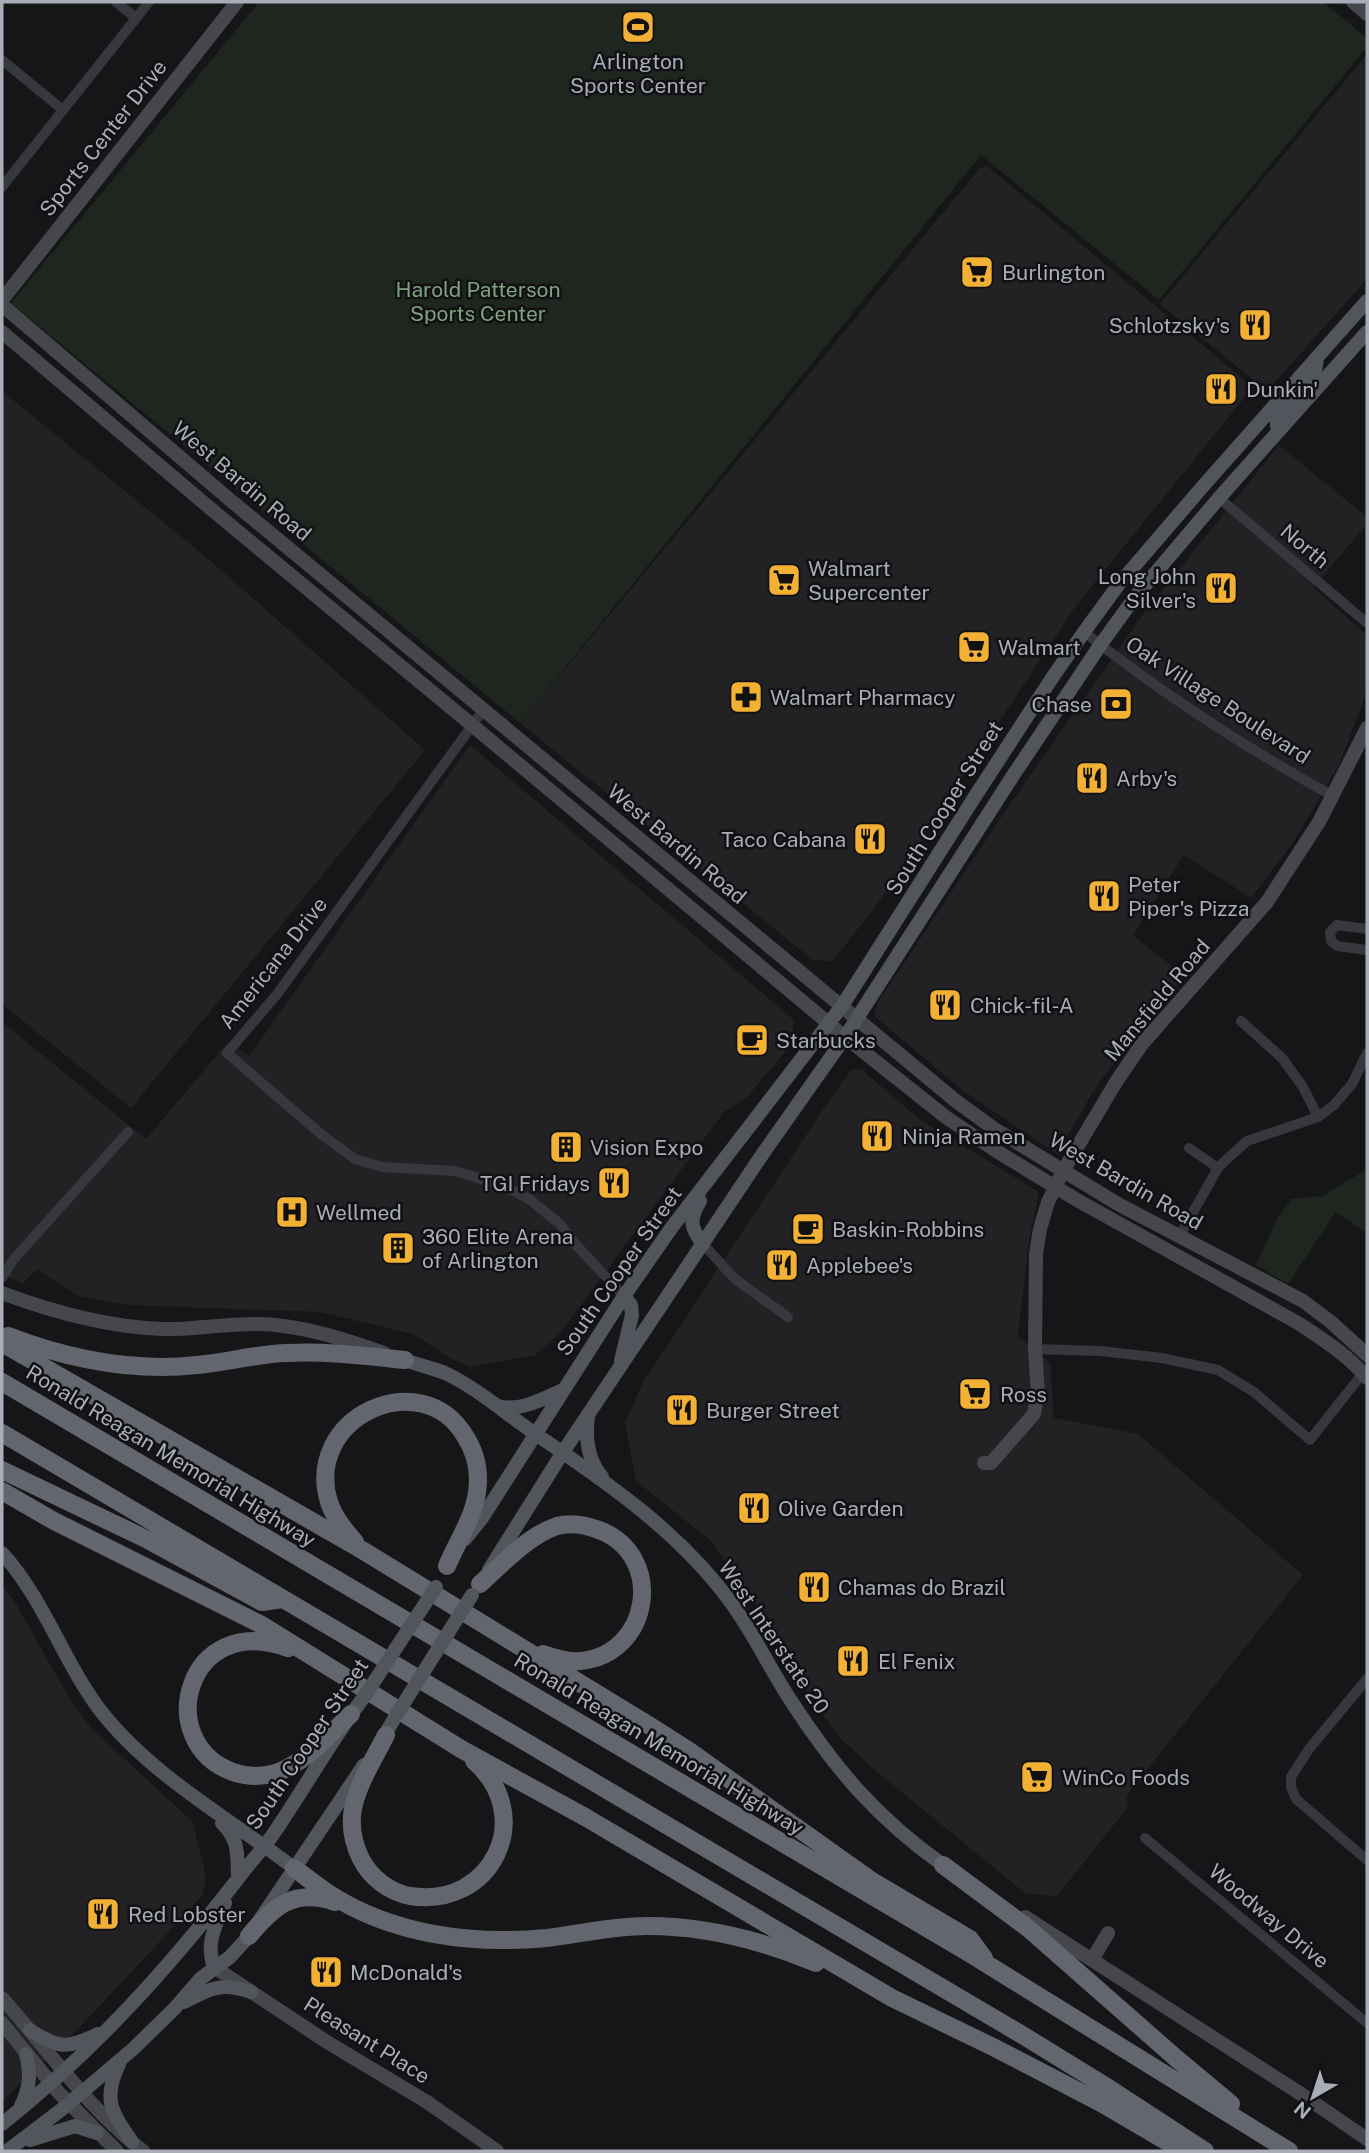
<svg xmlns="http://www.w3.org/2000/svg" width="1369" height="2153" viewBox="0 0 1369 2153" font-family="'Public Sans',sans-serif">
<rect width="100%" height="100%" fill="#161618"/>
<path fill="#222225" d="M1367,54V279L1267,391L1160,304Z
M987,166L1253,387L1075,607L893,883L833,961L813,960L520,723L980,168Z
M2,391L205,556L425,750L131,1108L2,1004Z
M1279,445L1367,517V524L1313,588L1367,635V691L1339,765L1292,844L1251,898L1184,855L1133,935L1185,977L1126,1046L1093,1092L1057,1154L962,1090L880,1021L874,1015L878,1002L1008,807L1141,617Z
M470,745L794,1020L793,1036L786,1051L747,1097L724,1112L561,1332L535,1355L471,1367L452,1359L413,1334L320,1312L127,1305L78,1296L37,1269L23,1283L2,1275V1022L146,1139L228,1042L249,1056Z
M861,1069L919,1119L1039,1192L1029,1240L1018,1336L1050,1363L1054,1418L1138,1434L1303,1575L1126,1796L1128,1807L1057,1896L1026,1894L876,1771L840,1738L790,1668L759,1610L711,1541L636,1481L625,1423L643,1382L828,1102L851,1070Z
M2,1585L15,1602L68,1696L91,1728L193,1822L206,1878L202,1895L182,1918L79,2028L2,2101Z"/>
<path fill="#1e261f" d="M259,2H1323L1367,38V47L1159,300L981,155L520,723L11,303Z
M1367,1169V1233L1336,1212L1288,1284L1256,1265L1277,1219L1291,1199L1323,1196Z"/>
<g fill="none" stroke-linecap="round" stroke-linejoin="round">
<path stroke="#37383d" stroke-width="10" d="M116,2L136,18
M2,60L63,110
M2,187L149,2
M1219,498L1367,623
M1084,632C1163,694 1246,748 1333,796
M484,709L278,993L227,1053L322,1135L355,1159L382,1167L455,1171L504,1186L529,1199L560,1224L576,1245L624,1296
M1367,929L1337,925L1330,932L1331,941L1337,946L1367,950
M1241,1021L1282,1058L1303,1087L1318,1117
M1189,1148L1218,1168
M1179,1237L1218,1168L1228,1158L1247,1141L1318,1117L1334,1105L1352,1084L1367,1053
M703,1244L735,1279L788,1317
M2,1278L13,1260L128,1132
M1035,1349L1100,1351L1162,1358L1218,1370L1254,1392L1310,1440L1363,1373
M1367,1679L1309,1749L1291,1777V1787L1296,1799L1367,1860
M1145,1838L1367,2023"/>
<path stroke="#45474d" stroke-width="14" d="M1353,2L1367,14
M2,300L237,2
M2,305L229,499L956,1101L993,1128L1118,1204L1303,1301L1331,1322L1367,1355
M2,332L217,514L472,725L845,1037L947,1118L998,1152L1077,1200L1298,1323C1322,1339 1348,1355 1367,1378
M2,1293C53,1312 108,1327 163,1329C195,1330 227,1323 259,1324C301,1325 344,1339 384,1353
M984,1463H991L1034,1414L1038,1394L1035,1349L1036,1254L1040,1229L1048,1202L1063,1171L1116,1082L1142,1044L1267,902L1319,822L1367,728
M1025,1917L1301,2094L1367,2139
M1092,1960L1108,1933
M214,1967L327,2042L427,2102L497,2151
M2,1998C48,2050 88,2108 143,2151
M2,2023L59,2093L117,2151"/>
<path stroke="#53555c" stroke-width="14" d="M1279,431L1277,426V420L1314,377L1317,359
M700,1201C689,1219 690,1228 703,1244
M405,1360C418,1365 433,1368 445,1373C479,1389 507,1415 537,1435C608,1483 682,1534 732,1604C755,1636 771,1671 793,1704C837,1771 877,1818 943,1865
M621,1361L632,1315L631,1305L624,1296
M498,1406C520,1412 543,1399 563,1390
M588,1417C585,1439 588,1460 602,1477
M465,1539L482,1518L624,1296L672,1227L842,1006L974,798L1052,678L1084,632L1119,584L1204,485L1367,301
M2,1553C44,1599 63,1661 100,1710C150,1775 230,1819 294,1868
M489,1570L563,1452L764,1152L845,1037L1014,774L1101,644L1135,597L1219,498L1367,332
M380,1743L397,1714
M222,1823C240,1841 237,1855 238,1878
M214,1967C205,1942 216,1925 225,1903
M184,2002C211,1988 221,1982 251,1992
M30,2030C59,2049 67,2049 98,2034
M119,2064C102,2100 112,2112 132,2142
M21,2106C30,2088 31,2074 26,2054
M2,2124C94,2051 168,1969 240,1876C249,1864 258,1854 267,1843C301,1795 329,1743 364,1697
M30,2140L75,2126L97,2133
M7,2151L61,2110L133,2049L175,2008L200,1979L230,1957L249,1936L364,1765"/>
<path stroke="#63666e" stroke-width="18" d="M8,1336C68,1359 132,1372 197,1365C227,1362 257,1354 287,1353C327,1351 366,1356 405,1360
M2,1343L362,1550L650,1726L688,1750L872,1881L970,1939L984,1958
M2,1382L969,1953L1289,2151
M2,1433L1024,2036L1110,2089L1205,2151
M2,1470L148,1540L262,1602L283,1599
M2,1491L54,1521L260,1624L461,1749L585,1817L892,1998L993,2047L1101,2103L1183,2151
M355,1542C345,1530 334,1518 329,1502C303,1417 421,1363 465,1436C476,1453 480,1472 477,1492C474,1517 457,1542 447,1566
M480,1584C501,1565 529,1535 557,1526C571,1522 586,1525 599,1530C666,1555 651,1655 580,1661C567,1662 555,1658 543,1654
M288,1648C186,1610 152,1743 233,1772C247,1777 262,1777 276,1773C305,1763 329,1735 351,1714
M386,1735C376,1755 363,1775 356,1797C349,1818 351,1839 361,1859C371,1878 389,1892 410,1896C492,1909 537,1816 474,1761
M943,1865L1029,1929L1177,2059L1231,2104
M294,1868C305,1876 316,1885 328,1893C392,1935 472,1945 547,1938C580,1934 613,1926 647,1926C707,1926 761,1940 816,1963
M249,1936C274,1906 294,1888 335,1902"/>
<path stroke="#53555c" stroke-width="14" d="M364,1697L436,1587
M397,1714L472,1595"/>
</g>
<defs>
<symbol id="stadium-square" viewBox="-11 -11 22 22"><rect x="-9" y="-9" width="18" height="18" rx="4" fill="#f2b134" stroke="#111113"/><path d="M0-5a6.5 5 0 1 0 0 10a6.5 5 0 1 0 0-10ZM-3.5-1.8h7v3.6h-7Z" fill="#111"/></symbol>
<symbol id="supermarket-square" viewBox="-11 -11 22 22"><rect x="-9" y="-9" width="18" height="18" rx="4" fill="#f2b134" stroke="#111113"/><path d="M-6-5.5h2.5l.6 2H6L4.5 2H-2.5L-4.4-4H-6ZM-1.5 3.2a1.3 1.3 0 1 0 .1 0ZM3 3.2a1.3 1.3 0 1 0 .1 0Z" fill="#111"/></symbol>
<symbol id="restaurant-square" viewBox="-11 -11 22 22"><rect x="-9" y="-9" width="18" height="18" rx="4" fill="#f2b134" stroke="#111113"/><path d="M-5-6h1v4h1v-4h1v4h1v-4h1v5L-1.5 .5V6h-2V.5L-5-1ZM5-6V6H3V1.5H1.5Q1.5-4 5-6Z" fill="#111"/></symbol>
<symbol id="pharmacy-square" viewBox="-11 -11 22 22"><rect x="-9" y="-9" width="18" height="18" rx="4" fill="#f2b134" stroke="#111113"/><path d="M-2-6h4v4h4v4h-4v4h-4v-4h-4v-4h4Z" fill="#111"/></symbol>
<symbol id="bank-square" viewBox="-11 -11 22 22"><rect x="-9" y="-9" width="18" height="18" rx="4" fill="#f2b134" stroke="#111113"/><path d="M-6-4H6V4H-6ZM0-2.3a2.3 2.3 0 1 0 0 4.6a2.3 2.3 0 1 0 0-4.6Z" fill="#111"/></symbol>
<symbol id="cafe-square" viewBox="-11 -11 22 22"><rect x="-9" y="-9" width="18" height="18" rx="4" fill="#f2b134" stroke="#111113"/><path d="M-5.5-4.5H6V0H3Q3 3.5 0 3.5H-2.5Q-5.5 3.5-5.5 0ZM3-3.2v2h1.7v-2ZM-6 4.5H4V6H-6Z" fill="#111"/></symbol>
<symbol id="building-square" viewBox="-11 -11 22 22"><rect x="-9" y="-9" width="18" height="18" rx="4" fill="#f2b134" stroke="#111113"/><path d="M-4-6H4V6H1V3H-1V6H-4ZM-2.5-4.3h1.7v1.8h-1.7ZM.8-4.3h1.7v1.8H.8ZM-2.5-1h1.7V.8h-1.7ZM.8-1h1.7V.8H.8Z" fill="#111"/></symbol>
<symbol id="hospital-square" viewBox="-11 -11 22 22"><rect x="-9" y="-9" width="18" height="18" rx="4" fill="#f2b134" stroke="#111113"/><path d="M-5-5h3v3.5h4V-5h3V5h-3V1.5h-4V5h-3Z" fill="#111"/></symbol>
</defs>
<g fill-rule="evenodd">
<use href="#stadium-square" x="619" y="8" width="38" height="38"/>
<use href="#supermarket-square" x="958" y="253" width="38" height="38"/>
<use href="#restaurant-square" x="1236" y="306" width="38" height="38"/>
<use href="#restaurant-square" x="1202" y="370" width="38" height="38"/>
<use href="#supermarket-square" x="765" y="561" width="38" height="38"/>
<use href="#restaurant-square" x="1202" y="569" width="38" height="38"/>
<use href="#supermarket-square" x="955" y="628" width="38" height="38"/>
<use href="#pharmacy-square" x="727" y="678" width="38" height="38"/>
<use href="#bank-square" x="1097" y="685" width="38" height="38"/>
<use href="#restaurant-square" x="1073" y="759" width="38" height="38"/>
<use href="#restaurant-square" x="851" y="820" width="38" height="38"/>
<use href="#restaurant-square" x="1085" y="877" width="38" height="38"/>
<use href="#restaurant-square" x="926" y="986" width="38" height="38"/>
<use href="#cafe-square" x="733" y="1021" width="38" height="38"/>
<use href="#restaurant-square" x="858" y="1117" width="38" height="38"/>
<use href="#building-square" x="547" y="1128" width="38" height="38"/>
<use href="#restaurant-square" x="595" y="1164" width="38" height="38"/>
<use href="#hospital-square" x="273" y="1193" width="38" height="38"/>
<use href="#cafe-square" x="789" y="1210" width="38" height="38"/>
<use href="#building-square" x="379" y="1229" width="38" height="38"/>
<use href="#restaurant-square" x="763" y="1246" width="38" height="38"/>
<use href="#supermarket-square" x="956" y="1375" width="38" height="38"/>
<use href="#restaurant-square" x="663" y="1391" width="38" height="38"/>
<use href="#restaurant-square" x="735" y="1489" width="38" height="38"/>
<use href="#restaurant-square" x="795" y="1568" width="38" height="38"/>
<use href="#restaurant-square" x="834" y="1642" width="38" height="38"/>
<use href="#supermarket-square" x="1018" y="1758" width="38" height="38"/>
<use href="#restaurant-square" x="84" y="1895" width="38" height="38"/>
<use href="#restaurant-square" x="307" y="1953" width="38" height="38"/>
</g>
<g text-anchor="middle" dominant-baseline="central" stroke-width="5" stroke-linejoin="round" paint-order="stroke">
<g font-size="21" fill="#a8adb8" stroke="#111113" text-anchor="start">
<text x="638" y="61" text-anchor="middle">Arlington<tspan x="638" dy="24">Sports Center</tspan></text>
<text x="1002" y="272">Burlington</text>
<text x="1230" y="325" text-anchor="end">Schlotzsky's</text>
<text x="1246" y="389">Dunkin'</text>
<text x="808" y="568">Walmart<tspan x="808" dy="24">Supercenter</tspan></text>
<text x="1196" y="576" text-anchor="end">Long John<tspan x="1196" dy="24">Silver's</tspan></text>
<text x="998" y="647">Walmart</text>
<text x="770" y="697">Walmart Pharmacy</text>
<text x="1092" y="704" text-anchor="end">Chase</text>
<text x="1116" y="778">Arby's</text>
<text x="846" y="839" text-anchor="end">Taco Cabana</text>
<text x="1128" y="884">Peter<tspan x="1128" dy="24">Piper's Pizza</tspan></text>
<text x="970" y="1005">Chick-fil-A</text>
<text x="776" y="1040">Starbucks</text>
<text x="902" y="1136">Ninja Ramen</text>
<text x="590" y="1147">Vision Expo</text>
<text x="590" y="1183" text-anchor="end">TGI Fridays</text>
<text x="316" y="1212">Wellmed</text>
<text x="832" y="1229">Baskin-Robbins</text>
<text x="422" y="1236">360 Elite Arena<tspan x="422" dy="24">of Arlington</tspan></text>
<text x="806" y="1265">Applebee's</text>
<text x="1000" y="1394">Ross</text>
<text x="706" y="1410">Burger Street</text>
<text x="778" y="1508">Olive Garden</text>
<text x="838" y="1587">Chamas do Brazil</text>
<text x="878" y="1661">El Fenix</text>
<text x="1062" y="1777">WinCo Foods</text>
<text x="128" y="1914">Red Lobster</text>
<text x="350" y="1972">McDonald's</text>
</g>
<g font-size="21" fill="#a8adb8" stroke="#111113">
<text transform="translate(103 138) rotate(-52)">Sports Center Drive</text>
<text transform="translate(242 481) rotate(40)">West Bardin Road</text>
<text transform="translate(1305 546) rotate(40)">North</text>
<text transform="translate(1218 700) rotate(33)">Oak Village Boulevard</text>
<text transform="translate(944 808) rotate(-58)">South Cooper Street</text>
<text transform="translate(677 844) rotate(40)">West Bardin Road</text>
<text transform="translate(273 963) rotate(-52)">Americana Drive</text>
<text transform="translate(1157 1000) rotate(-50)">Mansfield Road</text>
<text transform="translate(1126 1181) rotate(30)">West Bardin Road</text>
<text transform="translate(619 1271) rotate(-55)">South Cooper Street</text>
<text transform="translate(171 1456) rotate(31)">Ronald Reagan Memorial Highway</text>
<text transform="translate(774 1637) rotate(56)">West Interstate 20</text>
<text transform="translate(307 1744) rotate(-56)">South Cooper Street</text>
<text transform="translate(659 1744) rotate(31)">Ronald Reagan Memorial Highway</text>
<text transform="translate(1269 1916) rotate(40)">Woodway Drive</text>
<text transform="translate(367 2040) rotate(32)">Pleasant Place</text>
</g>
<g font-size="21" fill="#7fa381" stroke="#111113">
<text x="478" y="289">Harold Patterson<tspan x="478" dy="24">Sports Center</tspan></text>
</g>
</g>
<rect width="1369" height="2153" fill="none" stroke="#a8adb8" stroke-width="7"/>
<g transform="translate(1313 2097) rotate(219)" stroke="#111113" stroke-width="5" paint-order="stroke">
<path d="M0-5L12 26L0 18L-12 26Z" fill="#a8adb8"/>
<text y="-10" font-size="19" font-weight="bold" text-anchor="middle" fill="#a8adb8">N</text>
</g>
</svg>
